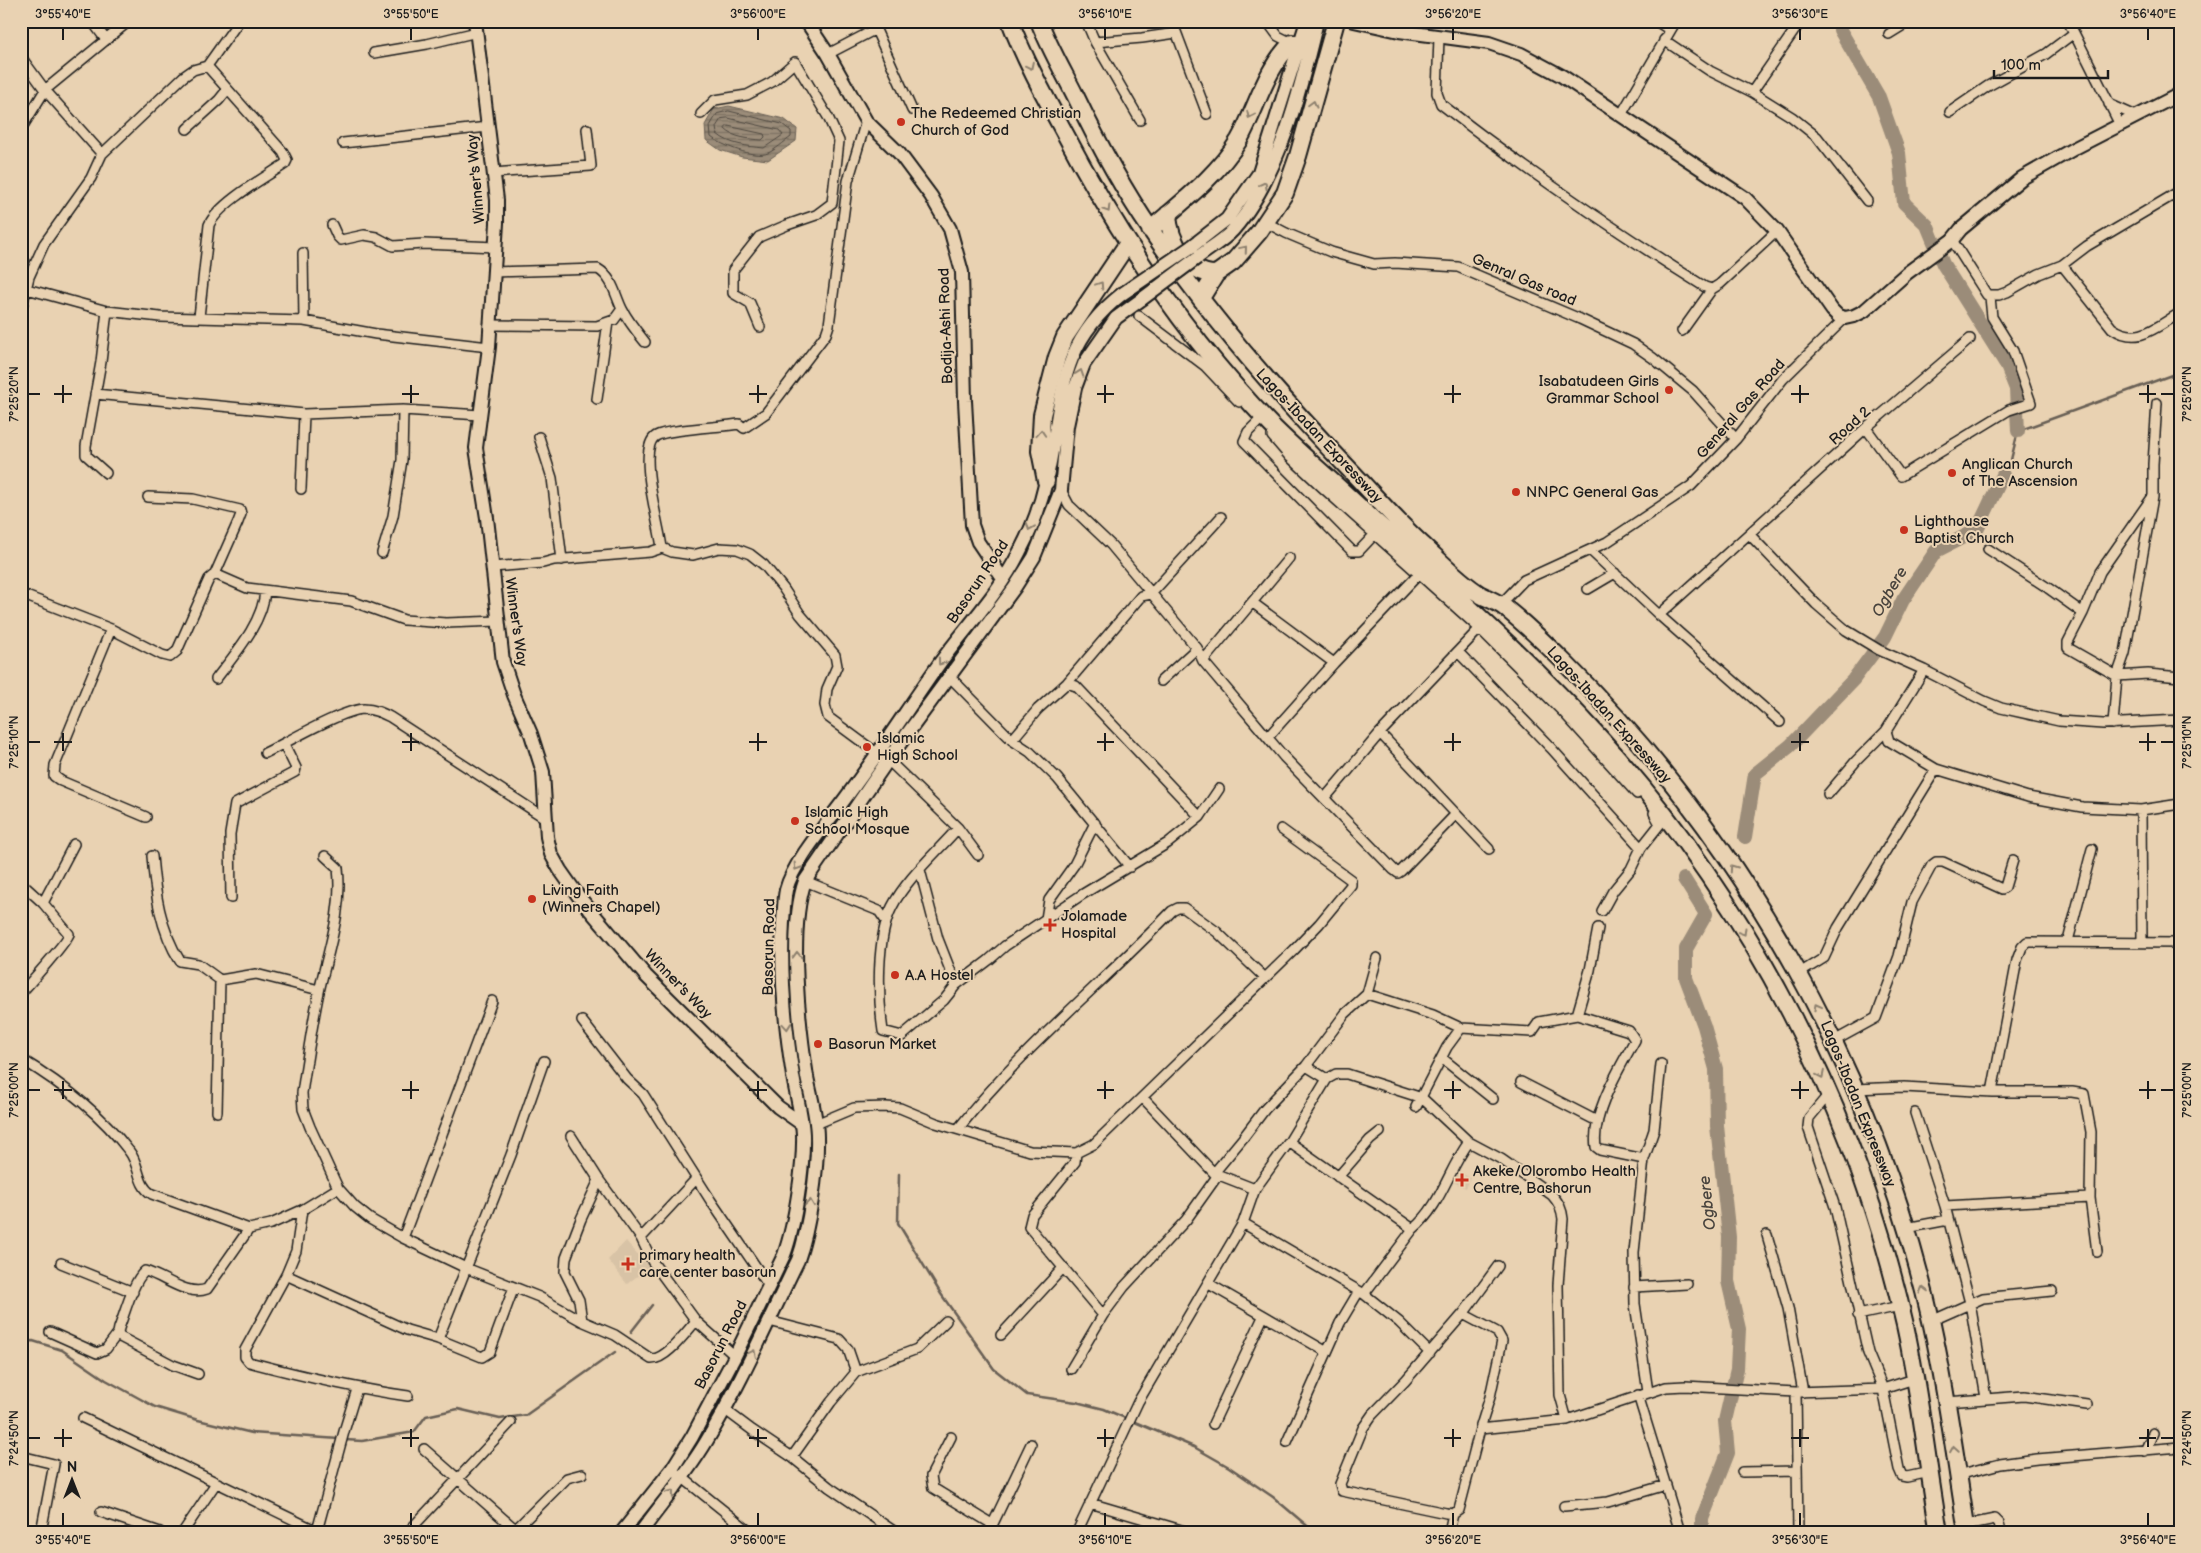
<svg xmlns="http://www.w3.org/2000/svg" width="2201" height="1553" viewBox="0 0 2201 1553" font-family="'Balsamiq Sans',sans-serif">
<defs>
<pattern id="water-rules" width="6" height="5" patternUnits="userSpaceOnUse" patternTransform="scale(1.25)"><rect width="6" height="5" fill="#9b8c79"/><path d="M0 2.5h6" fill="none" stroke="#7e7262"/></pattern>
</defs>
<rect width="100%" height="100%" fill="#e9d2b2"/>
<filter id="ink" filterUnits="userSpaceOnUse"><feTurbulence type="fractalNoise" baseFrequency=".02" numOctaves="2"/><feDisplacementMap in="SourceGraphic" scale="10" xChannelSelector="R" yChannelSelector="G"/><feConvolveMatrix kernelMatrix="1 2 1 2 8 2 1 2 1" color-interpolation-filters="sRGB"/></filter>
<g filter="url(#ink)">
<path fill="#d8c3a6" d="M1459,1172L1471,1178L1466,1188L1453,1182Z
M626,1241L649,1267L627,1284L608,1260Z"/>
<path fill="url(#water-rules)" stroke="#685f54" d="M729,106L784,119L797,129L796,141L768,160L742,157L720,150L706,140L705,125L714,109Z"/>
<g fill="none" stroke-linecap="round" stroke-linejoin="round">
<path stroke="#4f4941" stroke-width="1" d="M729,111L782,124L791,131V137C784,142 775,150 768,153C755,159 721,145 711,137L710,126L717,114Z
M728,118L779,130L783,135L764,148C747,146 730,145 717,134L716,127L721,119Z
M728,126L764,134L765,137L762,140C750,139 733,138 725,129Z"/>
<path stroke="#685f54" stroke-width="2.5" d="M2003,475L2010,464L2018,431L2180,372
M899,1174L898,1223L941,1294L994,1369L1027,1395L1076,1402L1104,1409L1194,1447L1229,1467L1273,1497L1312,1530L1318,1532
M631,1332L652,1305
M21,1342L33,1341L62,1350L106,1380L155,1407L198,1420L252,1433L339,1439
M345,1440L362,1441L414,1432L426,1416L458,1409L500,1419L526,1415L615,1352"/>
<path stroke="#9b8c79" stroke-width="14" d="M1841,21L1840,30L1879,97L1899,153L1904,203L1927,225L1943,264L2006,364L2016,389L2018,431
M1745,837L1755,774L1790,746L1853,680L1885,637L1903,600L1936,551L1977,530L2003,475
M1684,879L1706,914L1686,949V978L1704,1026L1716,1069L1717,1126L1729,1237L1728,1281L1739,1329L1737,1369L1725,1421L1728,1453L1702,1519V1532"/>
<defs>
<path id="street" d="M92,21L106,40
M315,21H324
M872,21L912,110
M1086,21L1095,42L1140,120
M1172,21L1207,114
M1267,21L1278,36L1292,43L1295,41
M1656,21L1670,30
M2068,21L2120,125
M1889,34L1910,21
M1439,37L1437,93L1441,104C1526,170 1614,230 1705,287L1712,289
M1664,40L1710,71L1752,92L1792,117L1817,137L1867,201
M1095,42L1142,38L1176,33
M374,53L427,44L477,32
M828,54L876,29
M21,57L45,90L102,154
M1752,92L1801,21
M2109,104L2136,116
M1950,112L1988,86L2046,54L2074,33
M701,114L715,100L747,95L772,82L795,62L828,117L839,141L832,203L816,215L787,225L759,237L733,270V293L750,303L760,327
M1621,115L1676,21
M21,129L45,90L129,21
M187,129L219,100L227,90
M343,143L488,127
M493,173L591,166L587,129
M1265,222L1286,233L1331,252L1374,264L1395,263L1458,267L1580,319L1633,344L1653,358L1693,391L1736,439
M332,225L337,236L341,240L364,235L376,237L393,246L424,244L496,247
M1952,240L1987,295H1999L2007,292L2039,274L2062,265L2087,246L2180,191
M303,253L304,321
M2062,265L2112,328C2138,346 2156,327 2180,313
M493,272L598,269C613,278 615,295 622,309C628,321 637,332 645,342
M27,289L107,311L160,317L304,321L376,334L489,347
M21,310L29,277L44,244L91,178L102,154L183,77L193,70L207,66L239,21
M1139,316L1205,366L1239,402
M199,317L209,225C219,203 264,178 285,164L287,160L283,152L207,66
M489,325L597,326L614,320L622,309
M1682,331L1712,289L1720,284L1777,231
M95,394L304,414
M597,399L608,322
M1258,422L1248,432L1244,441L1352,551H1359L1375,534
M1866,428L1901,476L2009,410L2031,403L2013,351L1992,317L1990,297
M1272,436L1290,457L1322,487L1480,629L1564,713L1637,794
M539,437L552,478L562,560
M106,473L86,455V446L101,362L107,311
M301,489L304,414L403,410L480,415
M1061,490L1069,505L1111,545L1197,648L1203,661L1284,757L1394,870L1398,873L1401,871L1455,815
M148,497L193,499L240,510L241,514L238,522L215,574
M2151,499L2100,572L2083,613L2068,642V648L2117,676L2148,674L2180,677
M1750,535L1816,604L1846,630L1879,650L1924,670L1984,701L2001,708L2059,721L2103,724L2180,720
M662,548L672,552L693,555L719,548L737,549L750,554L764,565L783,588L800,614L835,655L837,666L827,689L825,705L828,717L878,754
M1988,549L2048,588L2083,613
M1590,550L1659,615L1780,722
M382,553L393,516L402,460L403,410
M492,567L543,563L554,560L650,552L662,548C660,527 636,448 656,436C668,429 722,427 739,424L744,428L766,413L826,334L829,325L848,181L866,121
M1588,589L1615,573
M21,594L111,629L162,655L170,657L177,651L209,579L215,574L247,588L351,601L404,620L446,623L499,621
M1253,603L1334,663
M1501,604L1524,580L1607,542L1691,486L1736,439L1783,379L1845,318
M1659,615L1868,426L1970,339
M111,629L55,765L54,776L61,781L146,817
M21,635V641
M1458,652L1551,748L1641,848
M1203,661L1289,558
M1924,670L1886,731L1889,741L1936,769L2028,797L2082,807L2141,810L2180,804
M949,676L1012,740L1030,752L1057,778L1130,867
M216,679C234,655 263,623 265,591
M1161,681L1197,648
M1067,683L1141,596L1151,594L1221,517
M2113,724L2117,676L2125,653L2153,497V464L2157,403
M1380,733L1489,849
M1268,737L1334,663L1418,575
M1012,740L1038,709L1067,683L1076,686L1200,817
M265,753C288,742 341,710 364,709C374,709 382,713 390,717L545,818
M888,760L958,828L978,855
M1828,794L1856,761L1886,731
M1325,798L1380,733L1483,625
M2141,810L2142,942
M958,828C937,852 906,879 892,907C876,938 878,997 883,1031L902,1036L944,1000L956,985L989,960L1005,946L1083,894L1168,843L1200,817L1219,789
M152,856C155,892 160,930 180,961L198,964L220,980L256,974L319,990
M325,856L338,868C343,911 328,950 319,992C312,1025 307,1059 302,1093L303,1109L310,1127L338,1188L355,1207L370,1219L403,1238L466,1268L539,1297L582,1321L615,1335L651,1359C666,1360 686,1332 696,1321
M920,870L938,939L956,985
M805,881L879,911L886,921
M21,883L43,903L69,934C68,940 29,984 21,993
M231,898L230,834L235,804L295,772L296,768L284,744
M43,903L74,844
M1602,911L1613,891L1631,869L1641,848L1660,824L1654,813
M1046,919L1049,900L1074,865L1095,823
M2068,941L2092,849
M1798,974L1824,958L1838,928L1936,769
M1367,994L1433,1015L1461,1028L1532,1032L1539,1022L1577,1015L1629,1031L1635,1040C1619,1069 1591,1114 1596,1147L1600,1150L1644,1159
M1577,1015L1590,970L1598,928
M582,1021L627,1079L643,1094L711,1201L769,1286
M1834,1041L1876,1018L1899,956L1912,902L1932,865L1936,862H1943L2002,889L2005,887L2013,860
M21,1059C61,1083 101,1114 129,1151C140,1164 137,1186 152,1194L249,1229L271,1224L302,1210L338,1188
M1443,1059L1493,1099
M1306,1066L1327,1079L1336,1074H1347L1422,1098L1469,1142L1501,1159L1552,1195C1559,1203 1562,1209 1563,1219L1558,1285L1560,1395L1567,1420
M1521,1082L1597,1121
M1855,1089L1904,1087L1992,1092H2072L2084,1094L2091,1132L2090,1198L2097,1252
M1992,1092L2017,960L2022,947L2027,942L2180,943
M1829,1094L1809,1118L1808,1127L1835,1207L1868,1353L1883,1389L1899,1469L1902,1476L1907,1477L1930,1472
M1143,1098L1214,1173L1255,1189
M1416,1107L1447,1047L1461,1028
M217,1112L220,980
M1915,1113L1945,1206L1970,1303L1986,1398
M816,1124L854,1108L886,1107L900,1108L936,1123L1030,1151L1076,1153L1094,1144L1294,950L1319,924L1351,885V880L1281,829
M958,1129C1021,1049 1101,985 1172,911L1178,908H1184L1217,932L1265,978
M571,1136L599,1180L641,1238L652,1261L696,1321L735,1356
M1289,1142L1413,1229
M1076,1153L1075,1162L1032,1215L1029,1227L1103,1315
M1214,1173L1243,1138L1265,1109L1306,1066L1345,1014L1367,994L1377,958
M1338,1177L1370,1140L1380,1132
M1945,1206L2090,1198
M302,1210L296,1251L286,1275L245,1350V1357L249,1362C302,1376 353,1388 408,1396
M1243,1223L1364,1294L1399,1322L1430,1353
M1906,1228L1948,1220
M1767,1235L1788,1308L1803,1392
M403,1238L492,1001
M641,1238L696,1179
M61,1263L133,1292
M286,1275L407,1330L438,1339L482,1357L490,1352L514,1287
M1209,1284L1327,1352
M1634,1287L1687,1284
M1364,1294L1413,1229C1441,1206 1448,1170 1469,1142
M1463,1314L1497,1332L1502,1341L1490,1397L1480,1429L1459,1510L1453,1514L1446,1513L1342,1491L1340,1484L1363,1428L1372,1415L1405,1381L1463,1314L1498,1266
M1858,1315L1900,1306
M582,1321L579,1300L565,1272L566,1258L581,1219L599,1180
M769,1321L839,1339L848,1349L856,1372
M1931,1321L1983,1298L2052,1291
M50,1332L97,1353L106,1349L118,1333
M1001,1335L1063,1268
M438,1339L511,1155L544,1061
M21,1365L24,1354
M1071,1369L1103,1315L1124,1287L1186,1220L1218,1175
M198,1374L173,1365L120,1337L118,1333L119,1328C125,1313 133,1281 145,1271C164,1276 187,1297 207,1289L249,1229
M1648,1392L1635,1304L1634,1252L1644,1159L1654,1130L1661,1064
M1796,1392L1798,1532
M1638,1395L1680,1532
M1947,1402L2024,1396L2087,1405
M724,1409L752,1430L792,1457L829,1487L895,1532
M83,1418L319,1532
M1213,1424L1263,1317
M1480,1429L1567,1420L1666,1387L1685,1386L1796,1392L1883,1389L1914,1379
M951,1437L931,1476L933,1488L992,1524
M1287,1442L1340,1323L1359,1291
M424,1449L515,1529
M2145,1451L2153,1433
M21,1456L54,1464L41,1532
M792,1457L831,1402L856,1372L917,1349L946,1321
M1742,1472L1797,1471
M678,1474L750,1532
M1958,1475L2000,1464L2037,1459L2180,1447
M1090,1503L1188,1532
M1564,1506L1608,1502L1666,1485
M101,1512L160,1532
M1966,1525L1995,1519L1999,1523L2001,1532
M317,1531L345,1428L357,1389
M183,1532L216,1483
M408,1532L511,1422
M513,1532L567,1478L582,1474
M989,1532L1031,1444
M1077,1532L1138,1402L1243,1223L1255,1189L1289,1142L1327,1079
M1449,1532L1453,1514"/>
<path id="secondary" d="M475,21L497,200V223L489,347L476,448L487,518L503,662L514,695L531,734L543,772L547,837L551,854L560,870L579,897L646,976L778,1107L802,1124
M806,21L828,54L866,121L899,153L931,196L950,229L962,272L965,401L972,525L978,542L1003,579
M1354,21L1399,31L1489,43L1521,54L1562,76L1745,198L1777,231L1832,310L1838,316L1845,318L1854,316L1864,311L1907,273L1952,240L1961,229L2022,178L2075,148L2180,94
M1191,247L1227,219L1259,173L1307,21
M1197,258C1208,249 1223,241 1233,230C1279,178 1301,88 1317,21
M622,1532L672,1469L692,1437L735,1356L784,1255C795,1225 804,1166 803,1134C802,1115 796,1095 793,1076C785,1026 780,973 783,921C784,911 784,900 786,890C794,860 829,821 847,796C879,753 908,708 939,664C966,627 1000,592 1020,551C1031,530 1041,504 1046,481C1064,406 1053,348 1122,294
M641,1532C663,1502 687,1474 706,1442C741,1384 768,1321 798,1260C809,1229 818,1170 817,1137C817,1117 811,1097 807,1077C799,1026 788,929 805,881L888,760L1015,587L1034,557L1061,490L1067,426L1075,388L1084,364L1116,318L1142,299"/>
<path id="highway" d="M1010,21C1024,58 1043,93 1062,128C1118,235 1187,338 1271,425C1293,447 1316,467 1338,487C1427,570 1520,649 1602,740C1750,904 1856,1109 1905,1325C1920,1393 1927,1463 1939,1532
M1039,21C1049,47 1063,71 1075,95C1097,141 1122,188 1151,230C1209,316 1277,394 1349,469C1374,495 1398,523 1425,547C1442,563 1461,583 1481,595C1489,599 1497,602 1504,607C1525,624 1546,644 1565,663C1746,843 1876,1075 1932,1325C1947,1393 1956,1463 1967,1532
M1168,214C1169,240 1188,275 1216,274
M1150,230C1182,202 1217,176 1239,140C1257,108 1265,69 1292,43
M1201,298L1216,274L1233,262L1259,232L1285,193L1298,156L1336,21
M1046,481L1040,451L1042,415L1057,357L1065,337L1128,243"/>
</defs>
<use href="#street" stroke="#1c1c1c" stroke-width="12"/>
<use href="#secondary" stroke="#1c1c1c" stroke-width="16"/>
<use href="#highway" stroke="#1c1c1c" stroke-width="20"/>
<use href="#street" stroke="#e9d2b2" stroke-width="9"/>
<use href="#secondary" stroke="#e9d2b2" stroke-width="12"/>
<use href="#highway" stroke="#e9d2b2" stroke-width="16"/>
<defs>
<path id="secondary-bridge" d="M1122,294L1191,247
M1142,299L1197,258"/>
</defs>
<use href="#secondary-bridge" stroke="#1c1c1c" stroke-width="16" stroke-linecap="butt"/>
<use href="#secondary-bridge" stroke="#e9d2b2" stroke-width="12"/>
</g>
<defs><path id="oneway-chevron" d="M-2-3.5L2.5 0L-2 3.5" fill="none" stroke-width="1.6" stroke-linecap="round" stroke-linejoin="round" transform="scale(1.25)"/></defs>
<g stroke="#8d806e">
<use href="#oneway-chevron" transform="translate(1030 66) rotate(64)"/>
<use href="#oneway-chevron" transform="translate(1313 104) rotate(-74)"/>
<use href="#oneway-chevron" transform="translate(1250 115) rotate(115)"/>
<use href="#oneway-chevron" transform="translate(1264 185) rotate(-61)"/>
<use href="#oneway-chevron" transform="translate(1107 209) rotate(58)"/>
<use href="#oneway-chevron" transform="translate(1244 249) rotate(-50)"/>
<use href="#oneway-chevron" transform="translate(1100 285) rotate(-56)"/>
<use href="#oneway-chevron" transform="translate(1080 373) rotate(-71)"/>
<use href="#oneway-chevron" transform="translate(1041 433) rotate(-86)"/>
<use href="#oneway-chevron" transform="translate(1030 527) rotate(112)"/>
<use href="#oneway-chevron" transform="translate(941 662) rotate(126)"/>
<use href="#oneway-chevron" transform="translate(797 867) rotate(122)"/>
<use href="#oneway-chevron" transform="translate(1733 868) rotate(-125)"/>
<use href="#oneway-chevron" transform="translate(1743 932) rotate(59)"/>
<use href="#oneway-chevron" transform="translate(797 955) rotate(-91)"/>
<use href="#oneway-chevron" transform="translate(1817 1007) rotate(-118)"/>
<use href="#oneway-chevron" transform="translate(787 1026) rotate(85)"/>
<use href="#oneway-chevron" transform="translate(1821 1075) rotate(64)"/>
<use href="#oneway-chevron" transform="translate(810 1203) rotate(-82)"/>
<use href="#oneway-chevron" transform="translate(1923 1290) rotate(-105)"/>
<use href="#oneway-chevron" transform="translate(753 1353) rotate(-64)"/>
<use href="#oneway-chevron" transform="translate(1954 1449) rotate(-99)"/>
<use href="#oneway-chevron" transform="translate(671 1493) rotate(-52)"/>
</g>
</g>
<path fill="none" stroke="#1c1c1c" stroke-width="2" d="M63,28V40M411,28V40M758,28V40M1105,28V40M1453,28V40M1800,28V40M2148,28V40M63,385V403M411,385V403M758,385V403M1105,385V403M1453,385V403M1800,385V403M2148,385V403M28,394H40M54,394H72M402,394H419M749,394H767M1097,394H1114M1444,394H1461M1791,394H1809M2139,394H2156M2161,394H2174M63,733V751M411,733V751M758,733V751M1105,733V751M1453,733V751M1800,733V751M2148,733V751M28,742H40M54,742H72M402,742H419M749,742H767M1097,742H1114M1444,742H1461M1791,742H1809M2139,742H2156M2161,742H2174M63,1081V1099M411,1081V1099M758,1081V1099M1105,1081V1099M1453,1081V1099M1800,1081V1099M2148,1081V1099M28,1090H40M54,1090H72M402,1090H419M749,1090H767M1097,1090H1114M1444,1090H1461M1791,1090H1809M2139,1090H2156M2161,1090H2174M63,1429V1447M411,1429V1447M758,1429V1447M1105,1429V1447M1453,1429V1447M1800,1429V1447M2148,1429V1447M28,1438H40M54,1438H72M402,1438H419M749,1438H767M1097,1438H1114M1444,1438H1461M1791,1438H1809M2139,1438H2156M2161,1438H2174M63,1513V1526M411,1513V1526M758,1513V1526M1105,1513V1526M1453,1513V1526M1800,1513V1526M2148,1513V1526"/>
<g fill="#c8321e" stroke="#e9d2b2" stroke-width="2">
<circle cx="901" cy="122" r="5"/>
<circle cx="1669" cy="390" r="5"/>
<circle cx="1952" cy="473" r="5"/>
<circle cx="1516" cy="492" r="5"/>
<circle cx="1904" cy="530" r="5"/>
<circle cx="867" cy="747" r="5"/>
<circle cx="795" cy="821" r="5"/>
<circle cx="532" cy="899" r="5"/>
<path d="M1047.5 917.5h5v5h5v5h-5v5h-5v-5h-5v-5h5z"/>
<circle cx="895" cy="975" r="5"/>
<circle cx="818" cy="1044" r="5"/>
<path d="M1459.5 1172.5h5v5h5v5h-5v5h-5v-5h-5v-5h5z"/>
<path d="M625.5 1256.5h5v5h5v5h-5v5h-5v-5h-5v-5h5z"/>
</g>
<g text-anchor="middle" dominant-baseline="central" stroke-width="4" stroke-linejoin="round" paint-order="stroke">
<g font-size="15" fill="#1c1c1c" stroke="#e9d2b2" text-anchor="start">
<text x="911" y="113">The Redeemed Christian<tspan x="911" dy="17">Church of God</tspan></text>
<text x="1659" y="381" text-anchor="end">Isabatudeen Girls<tspan x="1659" dy="17">Grammar School</tspan></text>
<text x="1962" y="464">Anglican Church<tspan x="1962" dy="17">of The Ascension</tspan></text>
<text x="1526" y="492">NNPC General Gas</text>
<text x="1914" y="521">Lighthouse<tspan x="1914" dy="17">Baptist Church</tspan></text>
<text x="877" y="738">Islamic<tspan x="877" dy="17">High School</tspan></text>
<text x="805" y="812">Islamic High<tspan x="805" dy="17">School Mosque</tspan></text>
<text x="542" y="890">Living Faith<tspan x="542" dy="17">(Winners Chapel)</tspan></text>
<text x="1061" y="916">Jolamade<tspan x="1061" dy="17">Hospital</tspan></text>
<text x="905" y="975">A.A Hostel</text>
<text x="828" y="1044">Basorun Market</text>
<text x="1473" y="1171">Akeke/Olorombo Health<tspan x="1473" dy="17">Centre, Bashorun</tspan></text>
<text x="639" y="1255">primary health<tspan x="639" dy="17">care center basorun</tspan></text>
</g>
<g font-size="15" fill="#1c1c1c" stroke="#e9d2b2">
<text transform="translate(476 179) rotate(-95)">Winner's Way</text>
<text transform="translate(1524 280) rotate(23)">Genral Gas road</text>
<text transform="translate(946 326) rotate(-92)">Bodija-Ashi Road</text>
<text transform="translate(1741 409) rotate(-49)">General Gas Road</text>
<text transform="translate(1850 426) rotate(-42)">Road 2</text>
<text transform="translate(1319 436) rotate(47)">Lagos-Ibadan Expressway</text>
<text transform="translate(978 582) rotate(-56)">Basorun Road</text>
<text transform="translate(516 622) rotate(82)">Winner's Way</text>
<text transform="translate(1609 715) rotate(48)">Lagos-Ibadan Expressway</text>
<text transform="translate(769 947) rotate(-89)">Basorun Road</text>
<text transform="translate(678 984) rotate(46)">Winner's Way</text>
<text transform="translate(1858 1104) rotate(68)">Lagos-Ibadan Expressway</text>
<text transform="translate(721 1345) rotate(-63)">Basorun Road</text>
</g>
<g font-size="16" font-style="italic" fill="#48433d" stroke="#e9d2b2">
<text transform="translate(1890 592) rotate(-60)">Ogbere</text>
<text transform="translate(1708 1203) rotate(-96)">Ogbere</text>
</g>
</g>
<rect width="2201" height="1553" fill="none" stroke="#e9d2b2" stroke-width="55"/>
<g transform="translate(72 1480)" stroke="#e9d2b2" stroke-width="4" paint-order="stroke">
<path d="M0-4L9 19L0 12L-9 19Z" fill="#1c1c1c"/>
<text y="-8" font-size="14" font-weight="bold" text-anchor="middle" fill="#1c1c1c">N</text>
</g>
<path d="M1994 70v8h114v-8" fill="none" stroke="#1c1c1c" stroke-width="2.5"/>
<text x="2001" y="70" font-size="15" fill="#1c1c1c" stroke="#e9d2b2" stroke-width="4" paint-order="stroke">100 m</text>
<rect x="28" y="28" width="2146" height="1498" fill="none" stroke="#1c1c1c" stroke-width="2"/>
<g font-size="12" text-anchor="middle" fill="#1c1c1c">
<text x="63" y="18">3°55'40"E</text>
<text x="411" y="18">3°55'50"E</text>
<text x="758" y="18">3°56'00"E</text>
<text x="1105" y="18">3°56'10"E</text>
<text x="1453" y="18">3°56'20"E</text>
<text x="1800" y="18">3°56'30"E</text>
<text x="2148" y="18">3°56'40"E</text>
<text transform="translate(14 394) rotate(-90)" y="4">7°25'20"N</text>
<text transform="translate(2187 394) rotate(-90)" y="4">7°25'20"N</text>
<text transform="translate(14 742) rotate(-90)" y="4">7°25'10"N</text>
<text transform="translate(2187 742) rotate(-90)" y="4">7°25'10"N</text>
<text transform="translate(14 1090) rotate(-90)" y="4">7°25'00"N</text>
<text transform="translate(2187 1090) rotate(-90)" y="4">7°25'00"N</text>
<text transform="translate(14 1438) rotate(-90)" y="4">7°24'50"N</text>
<text transform="translate(2187 1438) rotate(-90)" y="4">7°24'50"N</text>
<text x="63" y="1544">3°55'40"E</text>
<text x="411" y="1544">3°55'50"E</text>
<text x="758" y="1544">3°56'00"E</text>
<text x="1105" y="1544">3°56'10"E</text>
<text x="1453" y="1544">3°56'20"E</text>
<text x="1800" y="1544">3°56'30"E</text>
<text x="2148" y="1544">3°56'40"E</text>
</g>
</svg>
